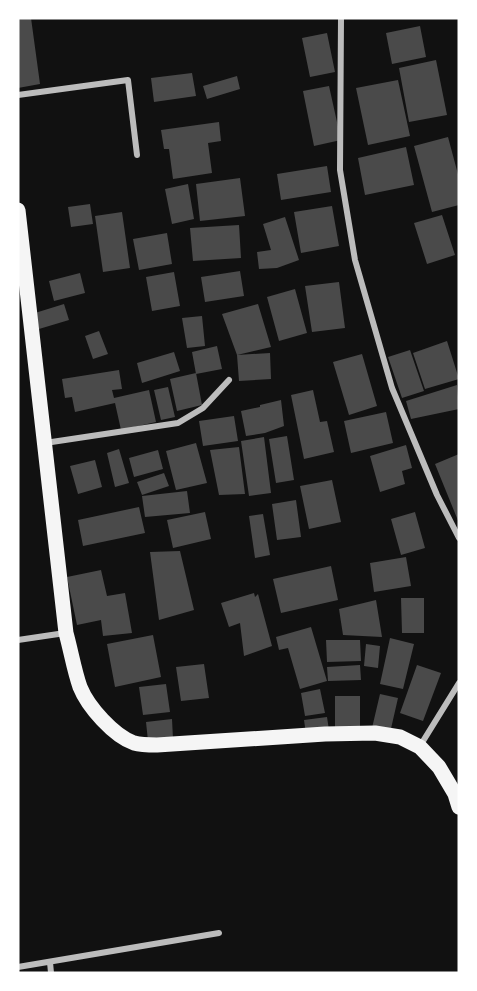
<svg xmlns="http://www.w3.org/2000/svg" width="477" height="991" viewBox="0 0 477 991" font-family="Cabin,sans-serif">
<rect width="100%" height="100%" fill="#111"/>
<path fill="#4a4a4a" d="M18,18H31L40,84L18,88Z
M420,26L426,57L392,64L386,33Z
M327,33L335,72L310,77L302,38Z
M436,60L447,115L409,122L399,68Z
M192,73L196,96L154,102L151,78Z
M237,76L240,89L207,99L203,86Z
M398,80L410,136L368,145L356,88Z
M329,86L341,140L314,146L303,91Z
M219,122L221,141L208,143L212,173L173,179L169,149H164L161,130Z
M448,137L459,178V205L432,212L414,146Z
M406,147L414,185L365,195L358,158Z
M327,166L331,192L281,200L277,174Z
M240,178L245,216L200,221L196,184Z
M188,184L194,219L172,224L165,189Z
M90,204L93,224L71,227L68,207Z
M332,206L339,246L301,253L294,212Z
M122,212L130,268L103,272L95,216Z
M442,215L455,255L427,264L414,223Z
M285,217L299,260L277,268L259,269L257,252L271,250L263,224Z
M239,225L241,258L193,261L190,228Z
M167,233L172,264L139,270L133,239Z
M240,271L244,296L205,302L201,277Z
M174,272L180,306L152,311L146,277Z
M80,273L85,293L54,301L49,281Z
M339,282L345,328L312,332L305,286Z
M295,289L307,333L279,341L267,297Z
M64,304L69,320L39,329L35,313Z
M258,304L271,347L237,355L222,314Z
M202,316L205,346L187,348L182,318Z
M99,331L108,354L93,359L85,336Z
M447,341L459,379L425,389L413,353Z
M217,346L222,369L196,374L192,352Z
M410,350L424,391L402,398L388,357Z
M174,352L180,371L142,383L137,363Z
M270,353L271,379L239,381L237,355Z
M362,354L377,406L349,415L333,362Z
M119,370L122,389L112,390L114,398L149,390L156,422L121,430L115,403L75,412L72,397L65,398L62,379Z
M196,373L202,405L177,411L170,379Z
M457,385L459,409L411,419L406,401Z
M168,387L175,417L161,420L154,390Z
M313,390L320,422L327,421L334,452L304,459L291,395Z
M281,400L284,426L265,433L246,436L241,411L260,407V405Z
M386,412L393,443L351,453L344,421Z
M234,416L238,441L203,446L199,421Z
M287,436L294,480L276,483L269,439Z
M264,437L271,493L249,496L241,441Z
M196,443L207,483L176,490L166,451Z
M406,445L412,468L402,471L405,484L380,492L370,456Z
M239,447L245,494L219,495L210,450Z
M119,449L129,483L115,487L107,453Z
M158,450L163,469L134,477L129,458Z
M459,454V523L435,464Z
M95,460L102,487L78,494L70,466Z
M164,473L169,486L142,495L137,482Z
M332,480L341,522L309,529L300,486Z
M187,491L190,513L145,517L142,496Z
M296,500L301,537L277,540L272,504Z
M139,507L145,533L83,546L78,520Z
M205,512L211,539L173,548L167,520Z
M415,512L425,548L401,555L391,519Z
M263,514L270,555L255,558L249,516Z
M180,551L194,610L159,620L150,552Z
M406,557L411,586L374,592L370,563Z
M331,566L338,600L281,613L273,579Z
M101,570L107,596L125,593L132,633L103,636L101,620L77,625L67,577Z
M254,593L255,597L258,594L272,646L244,656L240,623L229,627L221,603Z
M401,598H424V633H402Z
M376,600L382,637L343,635L339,609Z
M311,627L327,681L300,689L288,648L279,650L276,637Z
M153,635L161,677L115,687L107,644Z
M390,638L414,644L403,689L380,684Z
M326,640H360L361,661L327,662Z
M366,644L380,646L378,668L364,666Z
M204,664L209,698L181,701L176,667Z
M360,665L361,680L328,681L327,667Z
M417,665L441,673L423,721L400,713Z
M166,684L170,712L143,715L139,687Z
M320,689L325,713L305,716L301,693Z
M380,694L398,698L390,733L372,728Z
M335,696H360V727L335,728Z
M327,717L329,730L306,734L304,720Z
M172,719L173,739L148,741L146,722Z"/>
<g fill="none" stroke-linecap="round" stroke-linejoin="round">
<path stroke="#bcbcbc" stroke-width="6" d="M341,18L340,170L355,260L392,388L437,495L459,538
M18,95L128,80L137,155
M45,443L178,423L203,408L229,380
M18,640L65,633
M420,746L459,683
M50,962L51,973
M18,967L219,933"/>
<path stroke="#f5f5f5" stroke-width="15" d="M18,210L66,633C71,651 74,670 80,687C88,707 114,736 134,743C141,745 150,745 157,745L325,734L375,733L400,737L420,747L439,767L455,794L459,807"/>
</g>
<rect width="477" height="991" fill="none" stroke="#ffffff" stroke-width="39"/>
</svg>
